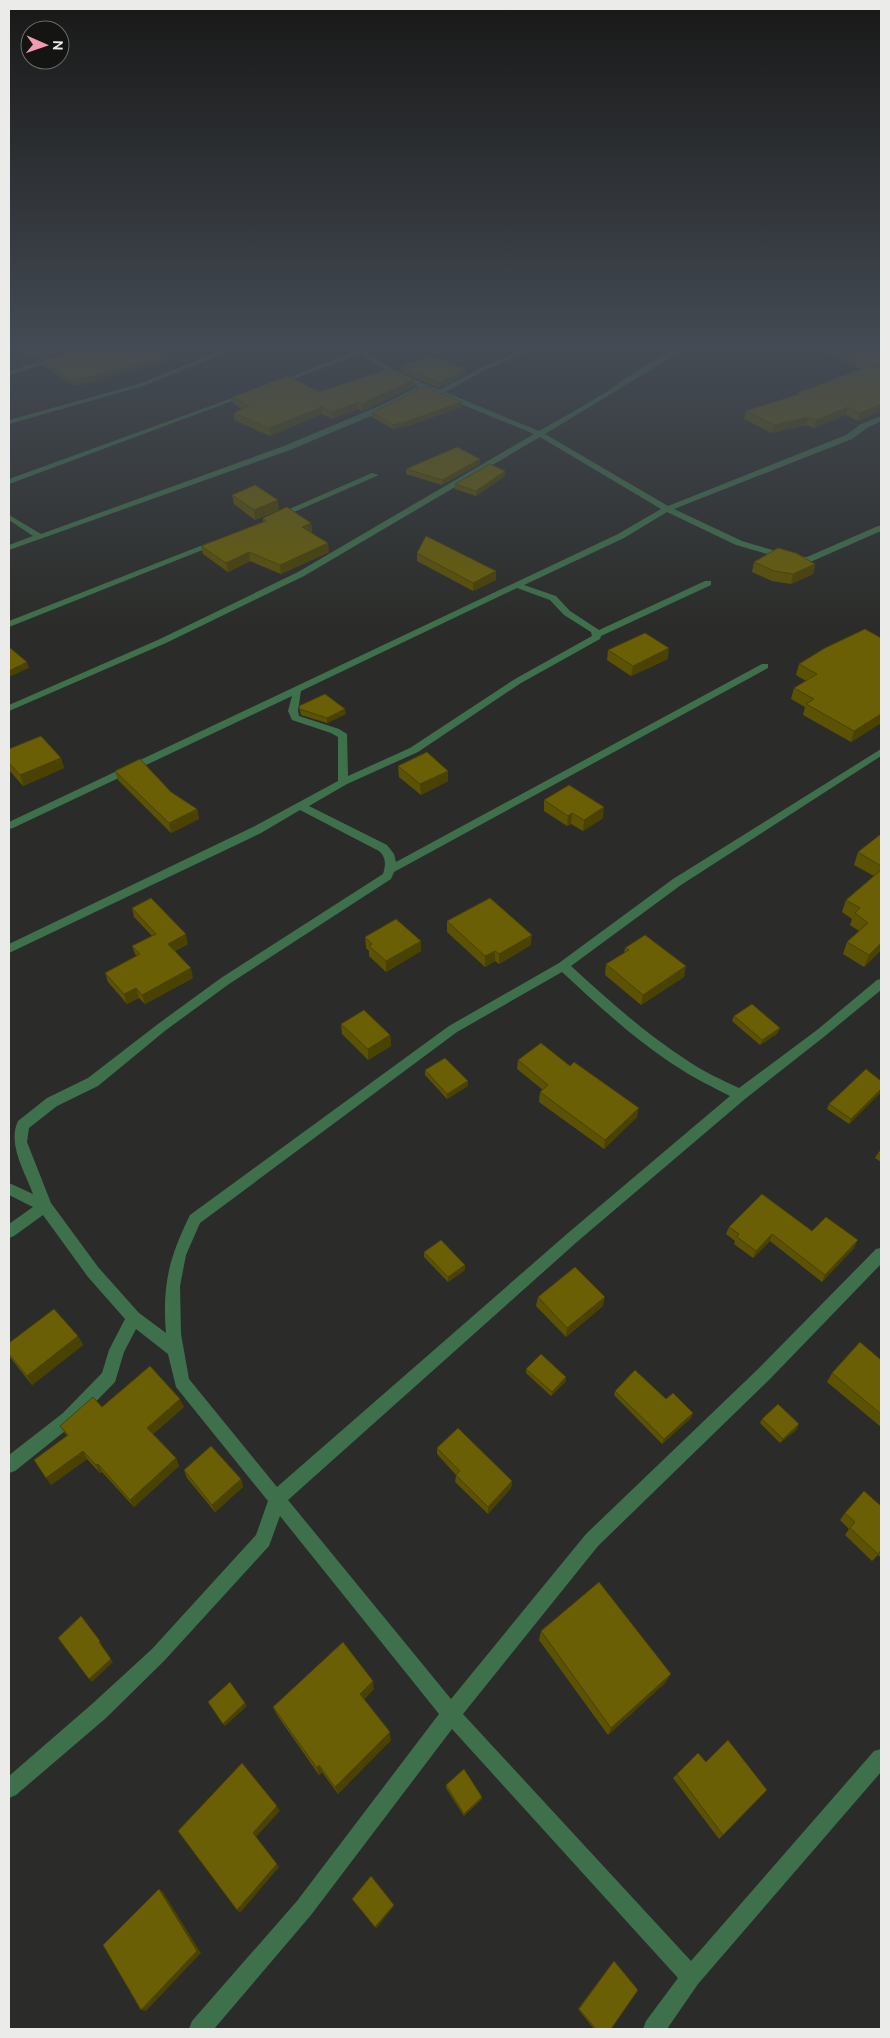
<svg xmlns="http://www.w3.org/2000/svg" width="890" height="2038" viewBox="0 0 890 2038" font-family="Ubuntu,sans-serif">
<rect width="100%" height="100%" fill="#2b2c29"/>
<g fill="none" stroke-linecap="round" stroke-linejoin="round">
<path fill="#3e714b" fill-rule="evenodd" d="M237,344H248L143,386L9,424V420L139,384Z
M346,344H354L361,349L370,344H379L365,351L393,370L439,390L483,367L536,344H546L487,369L445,392L539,431C560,419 582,407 603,394C624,381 669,344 693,344L545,434L668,506L846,435L861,424L881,416V421L867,428L852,439L674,509L742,541L793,556L807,557L878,526H881V531L808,563L792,561L736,545L667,512L624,538L524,585L556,596L570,611L599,630L705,581H711V585L601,636L600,639L521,683L418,752L347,784L309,806L387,845L394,854L396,862L762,664H768V668L394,872L391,879L229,984L166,1030L98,1086L57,1106L29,1128L27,1142L51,1203L98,1267L139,1313L166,1333C162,1285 169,1258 190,1215L449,1026L559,963L673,879L881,749V756L681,885L571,966C608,1000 646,1034 688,1061C704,1072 722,1080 739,1088L817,1030L877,980L881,979V990L825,1036L745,1099L578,1241L288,1500L451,1699L586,1534L757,1370L876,1249L881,1248V1264L769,1380L598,1546L463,1714L691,1961L874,1751L881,1749V1772L698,1984L667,2029H643L646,2021L678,1978L452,1729L311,1915L214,2029H189L192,2021L297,1901L439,1714L280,1516L269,1546L164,1661L106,1718L16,1795L9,1798V1776L92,1704L152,1649L256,1535L268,1501L176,1387L168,1354L136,1329L124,1352L115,1382L75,1423L15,1471L9,1473V1455L63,1413L102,1373L109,1350L125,1319L88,1277L43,1215L14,1236L9,1238V1224L33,1207L9,1195V1183L33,1194C25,1172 7,1144 18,1121L47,1098L88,1078L158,1024L221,978L383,874C386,865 386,857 379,851L300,810L261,833L9,953V944L253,827L338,781V737L331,733L292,720L288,711L292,696L13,828L9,829V822L618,534L661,509L540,437L304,576L166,643L9,711V705L160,639L298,572L534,434L424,389L390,408L290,450L9,550V545L33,536L9,520V515L41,534L284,446L384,404L419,386L389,372L360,354L278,385L273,384L355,351ZM517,588L550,600L564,615L591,632L592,636L515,679L410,748L348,776L347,734L339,729L299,716L298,711L301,691ZM562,972C599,1006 636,1041 679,1068C695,1079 713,1087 730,1096L568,1233L277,1487L189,1379L181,1334L180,1286L186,1255L200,1223L457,1032Z
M58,356L61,358L60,359L9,375V371Z
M246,393L251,394L9,484V479Z
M372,473L379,475L278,519L271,517Z
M213,541L220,543L9,627V621Z"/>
</g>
<path fill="#5b5203" d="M14,344H83L35,360L15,348Z
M807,344H870L845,354L848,355L881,344V411L858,421L846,415L814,428L806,425L772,433L744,419L746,411L797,395V393L862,369L842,360L843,355L840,356L839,359Z
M42,361H167L75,386L43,366Z
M400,366L466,369V374L439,388L400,371Z
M415,386L362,411L358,409L332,419L322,414L270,436L234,420V413L242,409L233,404L232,397L319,392Z
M462,402V407L408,426L393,429L372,417V413Z
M480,464L442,485L406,474V469Z
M505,471V476L476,496L455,489V484Z
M232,495L279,510L255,520L234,504Z
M263,518L311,523L312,532H310L329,552L281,574L250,561L228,572L203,554L201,546L263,522Z
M417,553L496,580L473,591L417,561Z
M754,562L815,564L813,574L791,584L772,581L752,572Z
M881,638V723L851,742L803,715L805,707L791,699L794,688L806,681L796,675L799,664Z
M608,650L668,659L631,676L607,660Z
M299,706L346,714L327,723L301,715Z
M9,749L61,758L64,768L23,786L9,770Z
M398,766L448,771V781L421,795L399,777Z
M115,771L197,809L199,819L171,833L118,780Z
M544,800L603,818L583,831L571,824L567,826L544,811Z
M881,834V950L864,967L843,954L847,942L859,931L850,925L852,919L842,912L846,900L874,876L854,865L858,852Z
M132,908L188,944L175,951L193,978L145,1004L139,998L127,1004L108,982L105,973L136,956L132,946L152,936L134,917Z
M447,921L531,945L499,964L495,961L485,967L447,932Z
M365,937L421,941V951L386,972L369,956V951L366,948Z
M625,948L684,977L641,1005L605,975L606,964L624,953Z
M734,1016L778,1033L760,1045L732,1021Z
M341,1024L390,1035L391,1046L368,1060L342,1034Z
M518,1060L570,1066L637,1117L604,1149L539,1102L540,1092L543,1090L517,1069Z
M425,1070L468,1086L447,1099L425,1075Z
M881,1081V1092L849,1124L827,1109L829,1104Z
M881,1150V1162L875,1158L878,1153Z
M729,1227L812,1231L854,1248L822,1282L770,1241L753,1258L734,1244L735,1241L726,1234Z
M424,1252L465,1270L448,1282L424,1257Z
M538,1297L603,1306L566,1337L536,1306Z
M78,1336L83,1345L32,1385L9,1356V1343Z
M881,1360V1427L827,1382L832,1373Z
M526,1369L566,1377V1381L551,1396L526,1373Z
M615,1391L666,1399L693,1413L691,1418L662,1444L614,1395Z
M102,1407H184L153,1434L176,1458L179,1466L134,1507L102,1472L100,1473L87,1459L51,1485L67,1436L60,1426Z
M762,1419L797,1429L780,1443L760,1423Z
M437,1448L512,1481L511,1488L488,1514L455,1482L456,1475L437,1454Z
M184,1470L241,1479L243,1487L215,1512L187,1478Z
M881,1506V1557L878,1555L872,1561L845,1535L849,1529L840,1520L845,1513Z
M541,1631L666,1682L608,1735L539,1640Z
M374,1689L364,1699L391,1740L338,1794L322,1772L319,1775L277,1715L273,1707Z
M706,1762L723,1835L719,1839L673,1778L677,1774Z
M446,1785L482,1799L464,1816L446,1788Z
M614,1961L611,2029H594L578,2009Z"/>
<path fill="#4a4203" d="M68,344H83L35,360L34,356Z
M856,344H870L845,355L844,354L843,355L840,356L839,359L842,350Z
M167,356V361L75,386L74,381Z
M881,364V370L872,366Z
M466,369V374L439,388V383Z
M415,379V386L362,411L361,404Z
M358,402V409L332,419V412Z
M462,402V407L408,426L393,429V425Z
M881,404V411L858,421L860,413Z
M322,407V414L270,436L269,428Z
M848,407L846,415L814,428L816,420Z
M808,417L806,425L772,433L774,425Z
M480,459V464L442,485V480Z
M505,471V476L476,496V491Z
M278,500L279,510L255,520L254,510Z
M311,523L312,532L303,536L302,527Z
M328,543L329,552L281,574L280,565Z
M249,552L250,561L228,572L226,563Z
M815,564L813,574L791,584L793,574Z
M496,571V580L473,591V583Z
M669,648L668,659L631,676L633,666Z
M27,662L29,668L9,677V671Z
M345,709L346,714L327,723V718Z
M881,714V723L851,742L854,731Z
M61,758L64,768L23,786L20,775Z
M448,771V781L421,795L420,784Z
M604,807L603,818L583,831L584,820Z
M197,809L199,819L171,833L169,823Z
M572,813L571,824L567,826L568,816Z
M186,934L188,944L170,953L168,944Z
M532,935L531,945L499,964V954Z
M421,941V951L386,972V961Z
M881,943V950L864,967L869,955Z
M495,951V961L485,967V956Z
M686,966L684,977L641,1005L643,995Z
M191,968L193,978L145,1004L142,995Z
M136,988L139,998L127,1004L124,994Z
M780,1028L778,1033L760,1045L762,1040Z
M390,1035L391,1046L368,1060V1049Z
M468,1081V1086L447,1099V1094Z
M881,1089V1092L849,1124L851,1119Z
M639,1108L637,1117L604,1149L605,1140Z
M772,1234L770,1241L753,1258L756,1251Z
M858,1240L854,1248L822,1282L825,1275Z
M465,1265V1270L448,1282V1277Z
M605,1297L603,1306L566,1337L567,1328Z
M78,1336L83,1345L32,1385L27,1376Z
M566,1377V1381L551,1396L552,1392Z
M180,1399L184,1407L151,1436L147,1428Z
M693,1413L691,1418L662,1444L664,1439Z
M799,1424L797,1429L780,1443L783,1439Z
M83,1451L87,1459L51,1485L46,1478Z
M176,1458L179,1466L134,1507L130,1500Z
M98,1464L102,1472L100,1473L96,1465Z
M241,1479L243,1487L215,1512L212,1505Z
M512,1481L511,1488L488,1514V1507Z
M100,1641L102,1644L101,1645L113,1662L92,1682L89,1679L99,1642Z
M671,1674L666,1682L608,1735L611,1728Z
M373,1681L374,1689L362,1702L360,1694Z
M245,1703L247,1706L225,1726L223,1724Z
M390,1732L391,1740L338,1794L335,1787Z
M319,1765L322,1772L319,1775L317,1768Z
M482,1797V1799L464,1816V1814Z
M277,1806L280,1811L256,1837L253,1833Z
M277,1864L279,1867L240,1913L237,1910Z
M159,1889L163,1892L201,1953L146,2011L141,2010Z
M394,1905V1906L376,1929L375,1927Z"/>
<path fill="#6a5f04" stroke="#4a4203" d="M16,344H68L34,356Z
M91,344H148L167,356L74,381L42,361Z
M822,344H856L842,350L841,353Z
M878,344H881V364L871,366L844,354L848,355Z
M431,356L466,369L439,383L400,366Z
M872,365L881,369V404L860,413L848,407L816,420L808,417L774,425L746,411L799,394L797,393Z
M390,368L415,379L361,404L358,402L332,412L322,407L269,428L234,413L249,406L232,397L288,376L319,392Z
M424,386L462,402L408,421L393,425L372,413Z
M457,447L480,459L442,480L406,469Z
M490,464L505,471L476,491L455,484Z
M255,485L278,500L254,510L232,495Z
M287,507L311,523L302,527L328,543L280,565L249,552L226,563L201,546L266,521L263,518Z
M426,536L496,571L473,583L417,553Z
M778,548L796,553L815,564L793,574L774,571L754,562Z
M865,629L881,638V714L854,731L806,704L814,699L794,688L817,674L799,664L825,648Z
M645,633L669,648L633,666L608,650Z
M9,647L27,662L9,671Z
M325,694L345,709L327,718L300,709L299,706Z
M41,736L61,758L20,775L9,763V749Z
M427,752L448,771L420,784L398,766Z
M140,759L171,792L197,809L169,823L115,771Z
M569,785L604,807L584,820L572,813L568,816L544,800Z
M881,834V866L858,852Z
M881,870V943L869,955L847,942L868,923L855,913L860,908L846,900Z
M151,898L186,934L168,944L191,968L142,995L136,988L124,994L105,973L140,954L132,946L156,934L132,908Z
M490,898L532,935L499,954L495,951L485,956L447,921Z
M396,919L421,941L386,961L369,946L372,944L365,937Z
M645,935L686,966L643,995L606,964L629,950L625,948Z
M752,1004L780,1028L762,1040L734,1016Z
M364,1010L390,1035L368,1049L341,1024Z
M541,1043L570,1066L574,1062L639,1108L605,1140L540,1092L548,1085L518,1060Z
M445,1058L468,1081L447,1094L425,1070Z
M866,1069L881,1081V1089L851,1119L829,1104Z
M881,1150V1155L878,1153Z
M762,1194L812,1231L826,1217L858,1240L825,1275L772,1234L756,1251L737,1237L739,1234L729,1227Z
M441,1240L465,1265L448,1277L424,1252Z
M575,1267L605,1297L567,1328L538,1297Z
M54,1309L78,1336L27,1376L9,1354V1343Z
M860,1342L881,1360V1414L832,1373Z
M541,1354L566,1377L552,1392L526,1369Z
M150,1366L180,1399L147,1428L176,1458L130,1500L98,1464L96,1465L83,1451L46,1478L34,1460L68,1435L60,1426L93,1397L102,1407Z
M635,1370L666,1399L673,1393L693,1413L664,1439L615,1391Z
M778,1404L799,1424L783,1439L762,1419Z
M458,1428L512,1481L488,1507L456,1475L460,1471L437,1448Z
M211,1446L241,1479L212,1505L184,1470Z
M864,1491L881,1506V1550L878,1554L850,1528L855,1522L845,1513Z
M599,1582L671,1674L611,1728L541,1631Z
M81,1616L100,1641L99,1642L111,1659L89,1679L58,1638Z
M343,1642L373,1681L360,1694L390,1732L335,1787L319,1765L317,1768L273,1707Z
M230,1682L245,1703L223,1724L208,1702Z
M728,1740L767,1790L723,1835L677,1774L698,1753L706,1762Z
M242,1763L277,1806L253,1833L277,1864L237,1910L178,1831Z
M464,1769L482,1797L464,1814L446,1785Z
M371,1876L394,1905L375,1927L352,1899Z
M159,1889L197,1951L141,2010L103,1945Z
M614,1961L638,1990L611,2029H596L579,2009Z"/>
<linearGradient id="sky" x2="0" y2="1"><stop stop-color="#181817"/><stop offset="0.55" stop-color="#444b54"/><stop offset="1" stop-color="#444b54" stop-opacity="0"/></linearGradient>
<rect width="890" height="630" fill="url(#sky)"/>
<rect width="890" height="2038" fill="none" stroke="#ebecea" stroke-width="20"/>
<g transform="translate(45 45) rotate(92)"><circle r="24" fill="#141413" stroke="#6a6a69"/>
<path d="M0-4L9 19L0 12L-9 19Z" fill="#f19ab1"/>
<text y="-8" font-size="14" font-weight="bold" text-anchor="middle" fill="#ebecea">N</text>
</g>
</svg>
